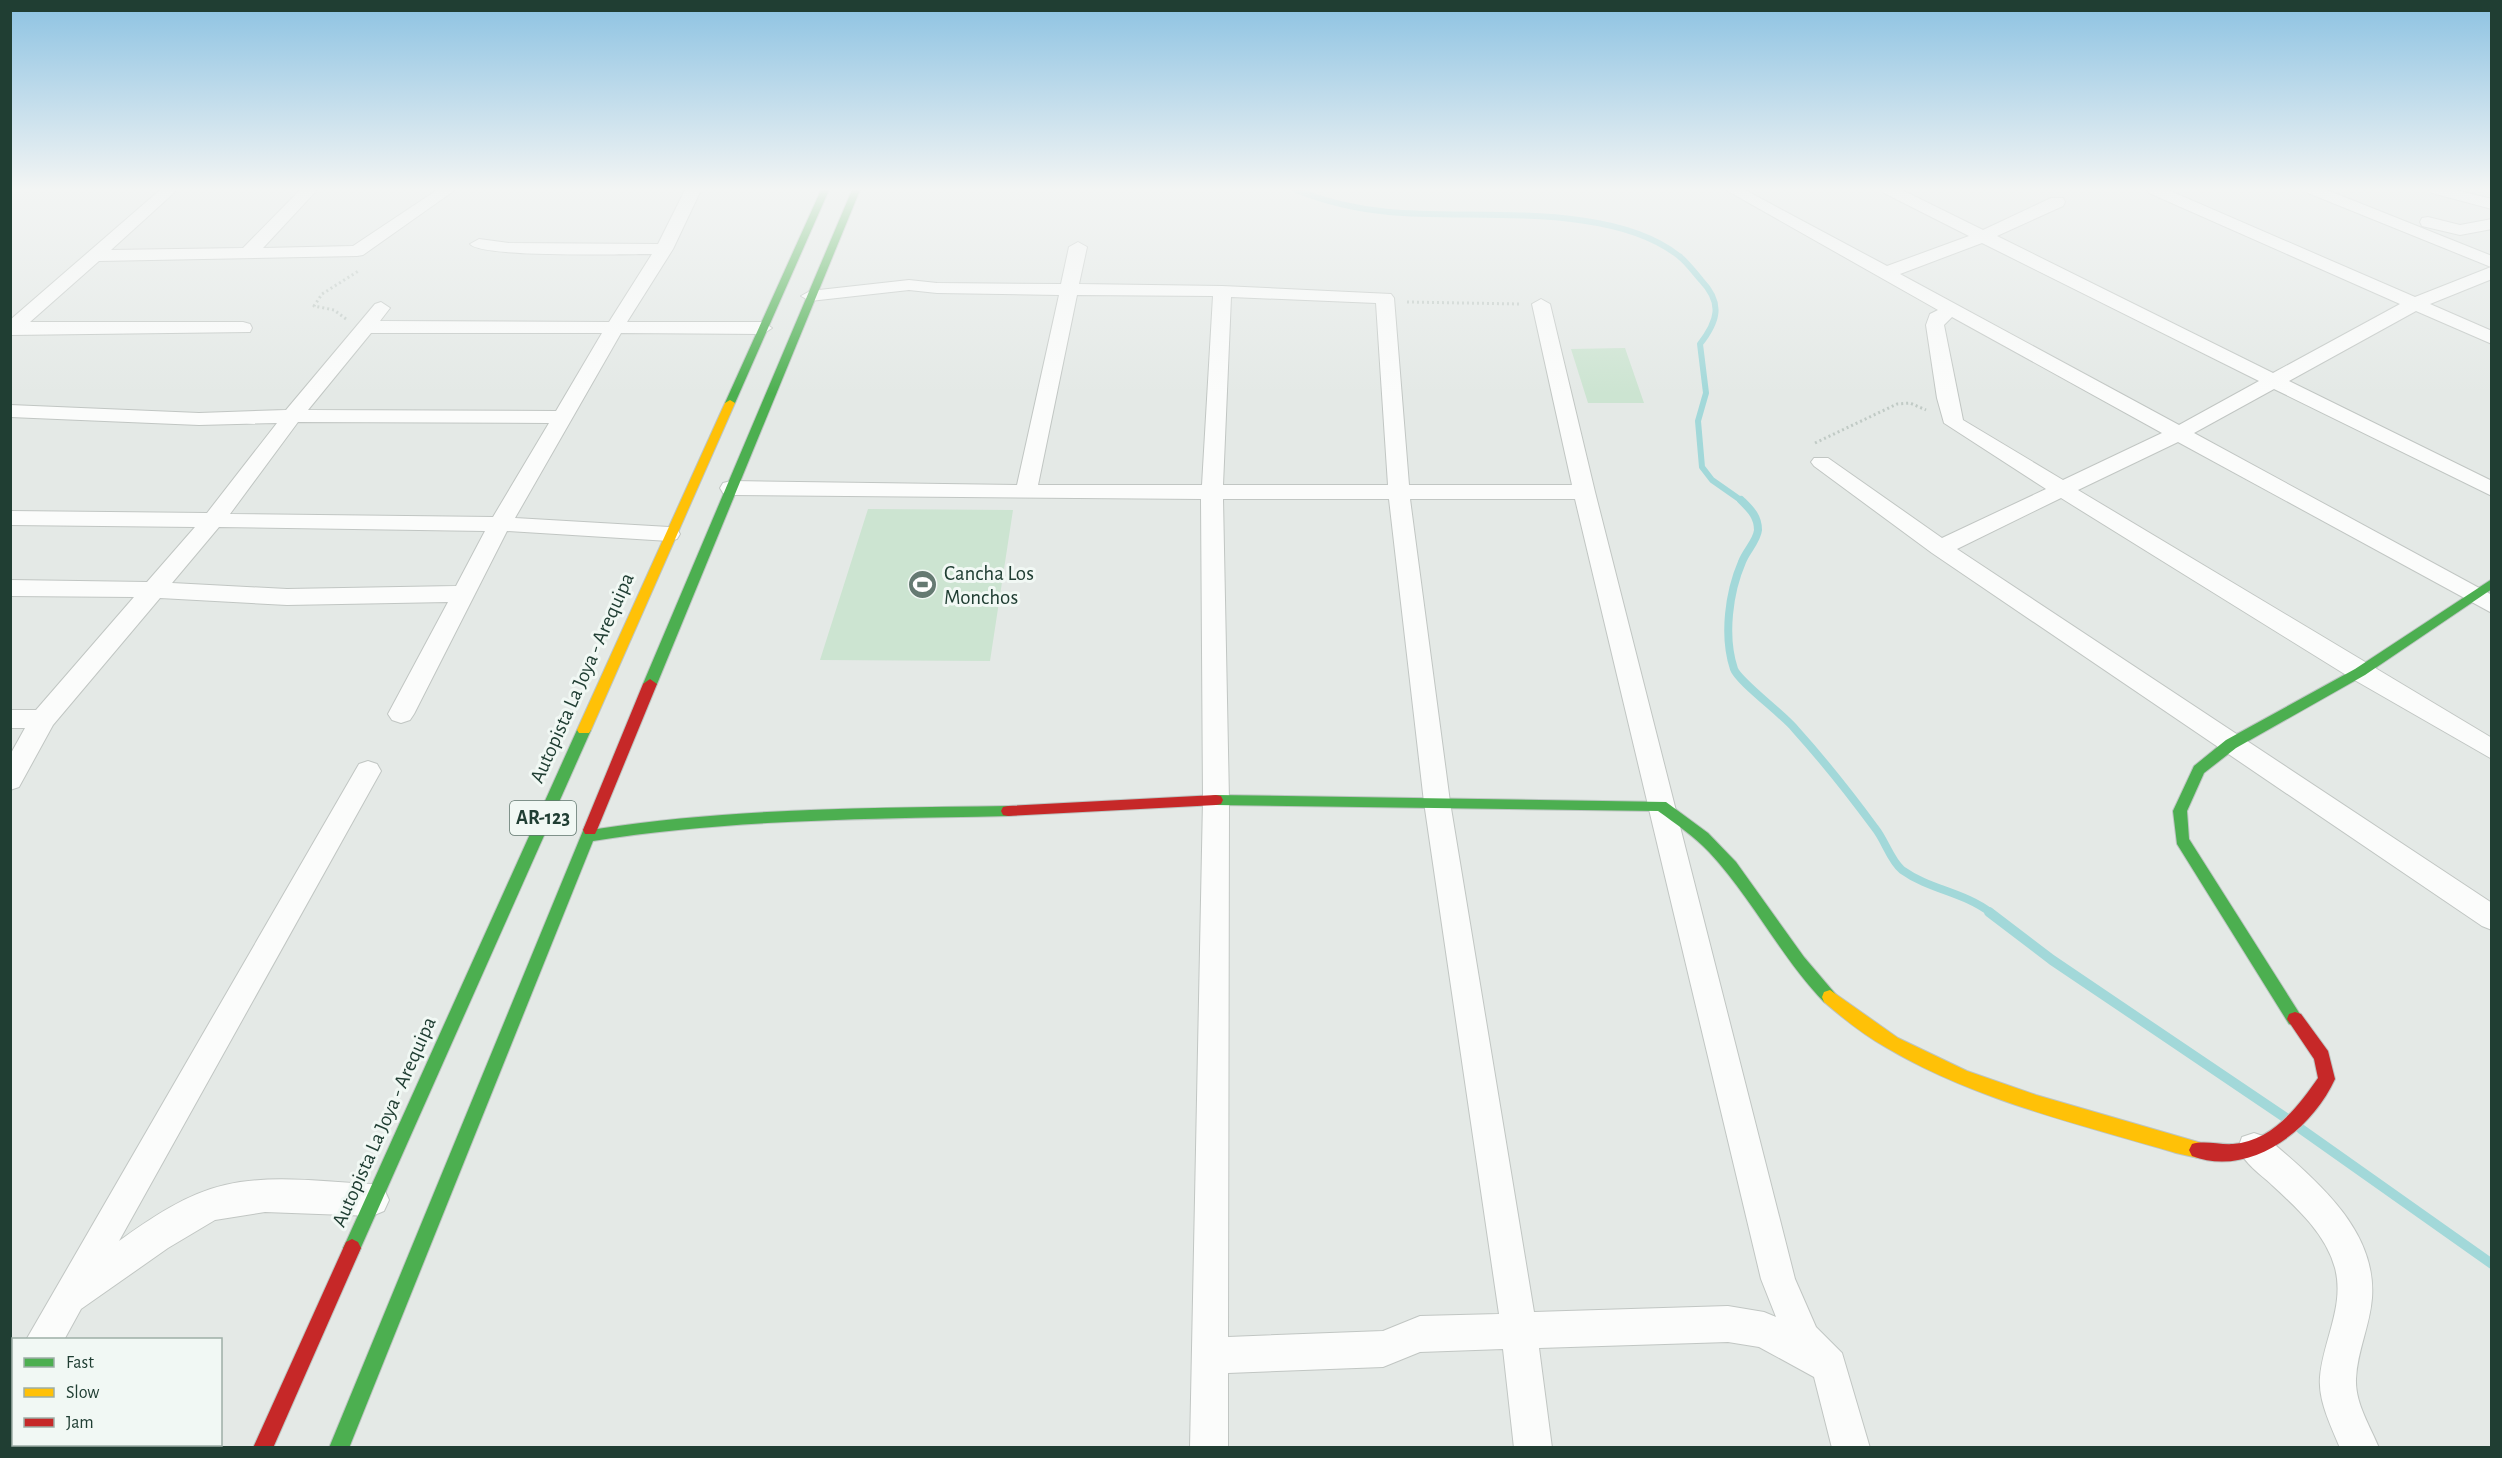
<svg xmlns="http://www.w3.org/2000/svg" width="2502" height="1458" viewBox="0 0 2502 1458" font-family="'Alegreya Sans',sans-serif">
<rect width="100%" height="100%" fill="#e4e9e6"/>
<path fill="#cce4d1" d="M1625,348L1644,403H1588L1571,349Z
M868,509L1013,510L990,661L820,660Z"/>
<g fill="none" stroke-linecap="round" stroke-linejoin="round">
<path stroke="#a2d8d9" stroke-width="6" d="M1296,190C1326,202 1357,209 1389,212C1474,220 1610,201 1679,256C1687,262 1694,272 1701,280C1723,303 1718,321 1700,344L1706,393L1698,421L1702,467L1712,480L1742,501"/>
<path stroke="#a2d8d9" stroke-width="8" d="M1741,500C1750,509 1758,516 1758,530C1757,541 1746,551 1742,562C1729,592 1723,636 1734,669C1738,681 1784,715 1795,729C1823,760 1850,794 1875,828C1885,840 1890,860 1902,870C1930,890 1964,892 1991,913"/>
<path stroke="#a2d8d9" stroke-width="10" d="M1989,912L2052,960L2286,1118
M2301,1129L2492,1264"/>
<defs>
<path id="street" d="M160,190H177L111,250L243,248L300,190H317L263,248L353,246L437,190H455L363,255L357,256L99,261L30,322H243L250,324L252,328L250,332L10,335V320Z
M685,190H701L673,249L627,322H763L772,328L763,334L621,333L515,518L669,527L677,529L680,534L677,539L669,541L507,531L414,714L410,720L401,723L392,720L388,714L448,602L287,605L160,598L53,725L19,787L10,790V755L25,728H10V710H36L134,597L10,596V580L147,582L195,527L10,525V511L207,513L277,423L199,425L10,417V405L199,413L286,410L375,304L381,302L390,308L380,321L609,322L652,254C626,254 481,258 470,244L479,239L509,243L658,244ZM371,333H602L556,411L308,410ZM298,422L549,423L493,517L230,514ZM219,527L485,531L456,586L287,589L172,583Z
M1726,190H1745L1887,266L1969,236L1884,193L1882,190H1902L1983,230L2051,198H2063L2065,202L2063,206L1997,236L2273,373L2400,304L2149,193L2147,190H2168L2415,297L2491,267L2308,193L2306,190H2327L2492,256V279L2430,304L2492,331V344L2416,311L2289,381L2492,481V496L2274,389L2194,433L2492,595V613L2178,442L2078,490L2492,738V759L2351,678L2061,498L1957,549L2492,903V930L2482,926L1932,553L1814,466L1811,462L1814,458H1828L1942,538L2046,489L1944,423L1937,398L1926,325L1930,314L1938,310ZM1982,243L2259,381L2179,425L1900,274ZM1952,317L2162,433L2063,480L1963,420L1944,325Z
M2430,190H2455L2492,199V209L2432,193Z
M2428,217L2460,225L2492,219V229L2460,235L2422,226L2420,222L2422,218Z
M1078,242L1087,247L1079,284L1222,286L1391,294L1394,298L1409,485H1572L1532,304L1541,299L1550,304L1595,492L1795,1279L1816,1327L1842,1353L1870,1448H1832L1814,1377L1759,1347L1728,1342L1539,1348L1552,1448H1514L1503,1349L1420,1352L1383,1367L1228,1373V1448H1190L1203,800L1201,499L731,495L723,493L720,488L723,483L731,481L1017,485L1059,295L937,293L909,290L810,301L801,296L810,291L909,280L937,283L1061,284L1069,247ZM1077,295L1213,296L1202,485H1038ZM1231,297L1376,303L1388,485H1223ZM1223,499H1389L1424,802L1499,1314L1420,1316L1383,1331L1228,1337L1229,800ZM1410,499H1575L1761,1279L1776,1317L1764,1312L1728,1306L1534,1312L1450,802Z
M368,761L377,764L381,771L119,1241C151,1218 186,1194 225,1185C272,1174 324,1182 372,1184L384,1189L389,1200L384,1211L372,1216L265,1212L215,1220L168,1248L81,1309L64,1340H26L359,764Z
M2254,1133L2266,1137C2313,1178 2377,1228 2372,1298C2370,1326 2357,1351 2356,1379C2355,1403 2370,1426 2379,1448H2340C2331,1426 2318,1401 2320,1377C2323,1341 2345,1306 2335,1268C2326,1234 2297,1208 2272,1185C2259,1173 2245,1164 2238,1148L2242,1137Z
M14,1375V1415L10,1416V1376Z"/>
<path id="fast" d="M821,190H829L735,403L730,406L726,405L725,403Z
M852,190H860L657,684L650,689L645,687L643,684Z
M2492,579V589L2365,675L2236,748L2204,773L2187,811L2189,839L2303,1019L2301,1024L2295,1026L2289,1024L2177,844L2173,811L2194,766L2226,740L2355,669Z
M584,725L591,730L358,1254L352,1257L346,1254L343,1248L346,1242L577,730Z
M1216,795L1666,802L1708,833L1736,862L1804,957L1838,997L1836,1002L1830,1004L1824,1002C1780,956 1752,898 1709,852C1694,836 1676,824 1658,811L1216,805L1211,804L1209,800L1211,796Z
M1008,806L1013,807L1015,811L1013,815L1008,816C869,819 731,819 593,841L349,1448H329L585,826L590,824L597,829C733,808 870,808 1008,806Z"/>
<path id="slow" d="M730,400L735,403L591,730L589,733H579L577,730L725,403Z
M1830,990L1898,1038L1967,1071L2036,1095L2198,1142L2204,1144L2207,1150L2204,1156L2198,1158L2176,1153C2079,1124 1975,1100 1887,1048C1864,1035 1844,1019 1824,1002L1822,997L1824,992Z"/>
<path id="jam" d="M650,679L657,684L597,830L595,834H585L583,830L643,684Z
M1216,795L1221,796L1223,800L1221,804L1216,805L1008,816L1003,815L1001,811L1003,807L1008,806Z
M2295,1012L2301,1014L2328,1051L2335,1079C2312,1130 2250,1178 2192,1156L2189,1150L2192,1144C2204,1140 2220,1145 2233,1144C2272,1141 2298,1107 2318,1078L2314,1059L2287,1019L2289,1014Z
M352,1239L358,1242L361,1248L273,1448H253L346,1242Z"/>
</defs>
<use href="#street" stroke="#c1c6c3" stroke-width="2"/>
<use href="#fast" stroke="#bdc5c2" stroke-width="2"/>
<use href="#slow" stroke="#bdc5c2" stroke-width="2"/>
<use href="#jam" stroke="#bdc5c2" stroke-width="2"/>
<path stroke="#c0cac5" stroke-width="3" stroke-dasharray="2 3" stroke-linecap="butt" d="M1407,302L1520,304
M346,319L334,310L314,306L322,294L360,270
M1815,443L1897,404L1910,403L1926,410"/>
<use href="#street" fill="#fbfcfb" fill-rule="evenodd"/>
<use href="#fast" fill="#4caf50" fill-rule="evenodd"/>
<use href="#slow" fill="#ffc107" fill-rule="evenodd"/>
<use href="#jam" fill="#c62828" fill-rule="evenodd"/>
</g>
<linearGradient id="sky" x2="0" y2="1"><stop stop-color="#8cc2e2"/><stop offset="0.48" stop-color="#f3f5f4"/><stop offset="1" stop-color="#f3f5f4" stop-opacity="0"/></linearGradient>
<rect width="2502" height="394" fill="url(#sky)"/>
<defs>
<symbol id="stadium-disc" viewBox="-11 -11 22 22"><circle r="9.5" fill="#657a72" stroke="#f1f8f4"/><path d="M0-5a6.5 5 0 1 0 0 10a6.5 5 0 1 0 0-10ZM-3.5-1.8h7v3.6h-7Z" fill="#fff"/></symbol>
</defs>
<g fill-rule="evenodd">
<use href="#stadium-disc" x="906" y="568" width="33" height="33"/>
</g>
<g text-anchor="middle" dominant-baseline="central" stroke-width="6" stroke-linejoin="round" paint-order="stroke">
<rect fill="#f1f8f4" stroke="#5f766d" stroke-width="1.5" x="510" y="801" width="66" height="34" rx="4.5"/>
<g font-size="20" font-weight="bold" fill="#203e33">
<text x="543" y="818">AR-123</text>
</g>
<g font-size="21" fill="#203e33" stroke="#f1f8f4" text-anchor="start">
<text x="944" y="573">Cancha Los<tspan x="944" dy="24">Monchos</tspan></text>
</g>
<g font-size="21" fill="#203e33" stroke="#f1f8f4">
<text transform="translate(582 678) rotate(-66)">Autopista La Joya - Arequipa</text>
<text transform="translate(384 1122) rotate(-66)">Autopista La Joya - Arequipa</text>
</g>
</g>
<rect width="2502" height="1458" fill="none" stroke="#203e33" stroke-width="24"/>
<rect x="12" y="1338" width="210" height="108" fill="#f1f8f4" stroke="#9daea7" stroke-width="1.5"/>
<rect x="24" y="1358" width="30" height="9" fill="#4caf50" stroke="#9daea7" stroke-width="1.5"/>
<text x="66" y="1368" font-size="18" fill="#203e33">Fast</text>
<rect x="24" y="1388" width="30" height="9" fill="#ffc107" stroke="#9daea7" stroke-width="1.5"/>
<text x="66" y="1398" font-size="18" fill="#203e33">Slow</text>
<rect x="24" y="1418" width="30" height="9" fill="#c62828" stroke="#9daea7" stroke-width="1.5"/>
<text x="66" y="1428" font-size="18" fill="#203e33">Jam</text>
</svg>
